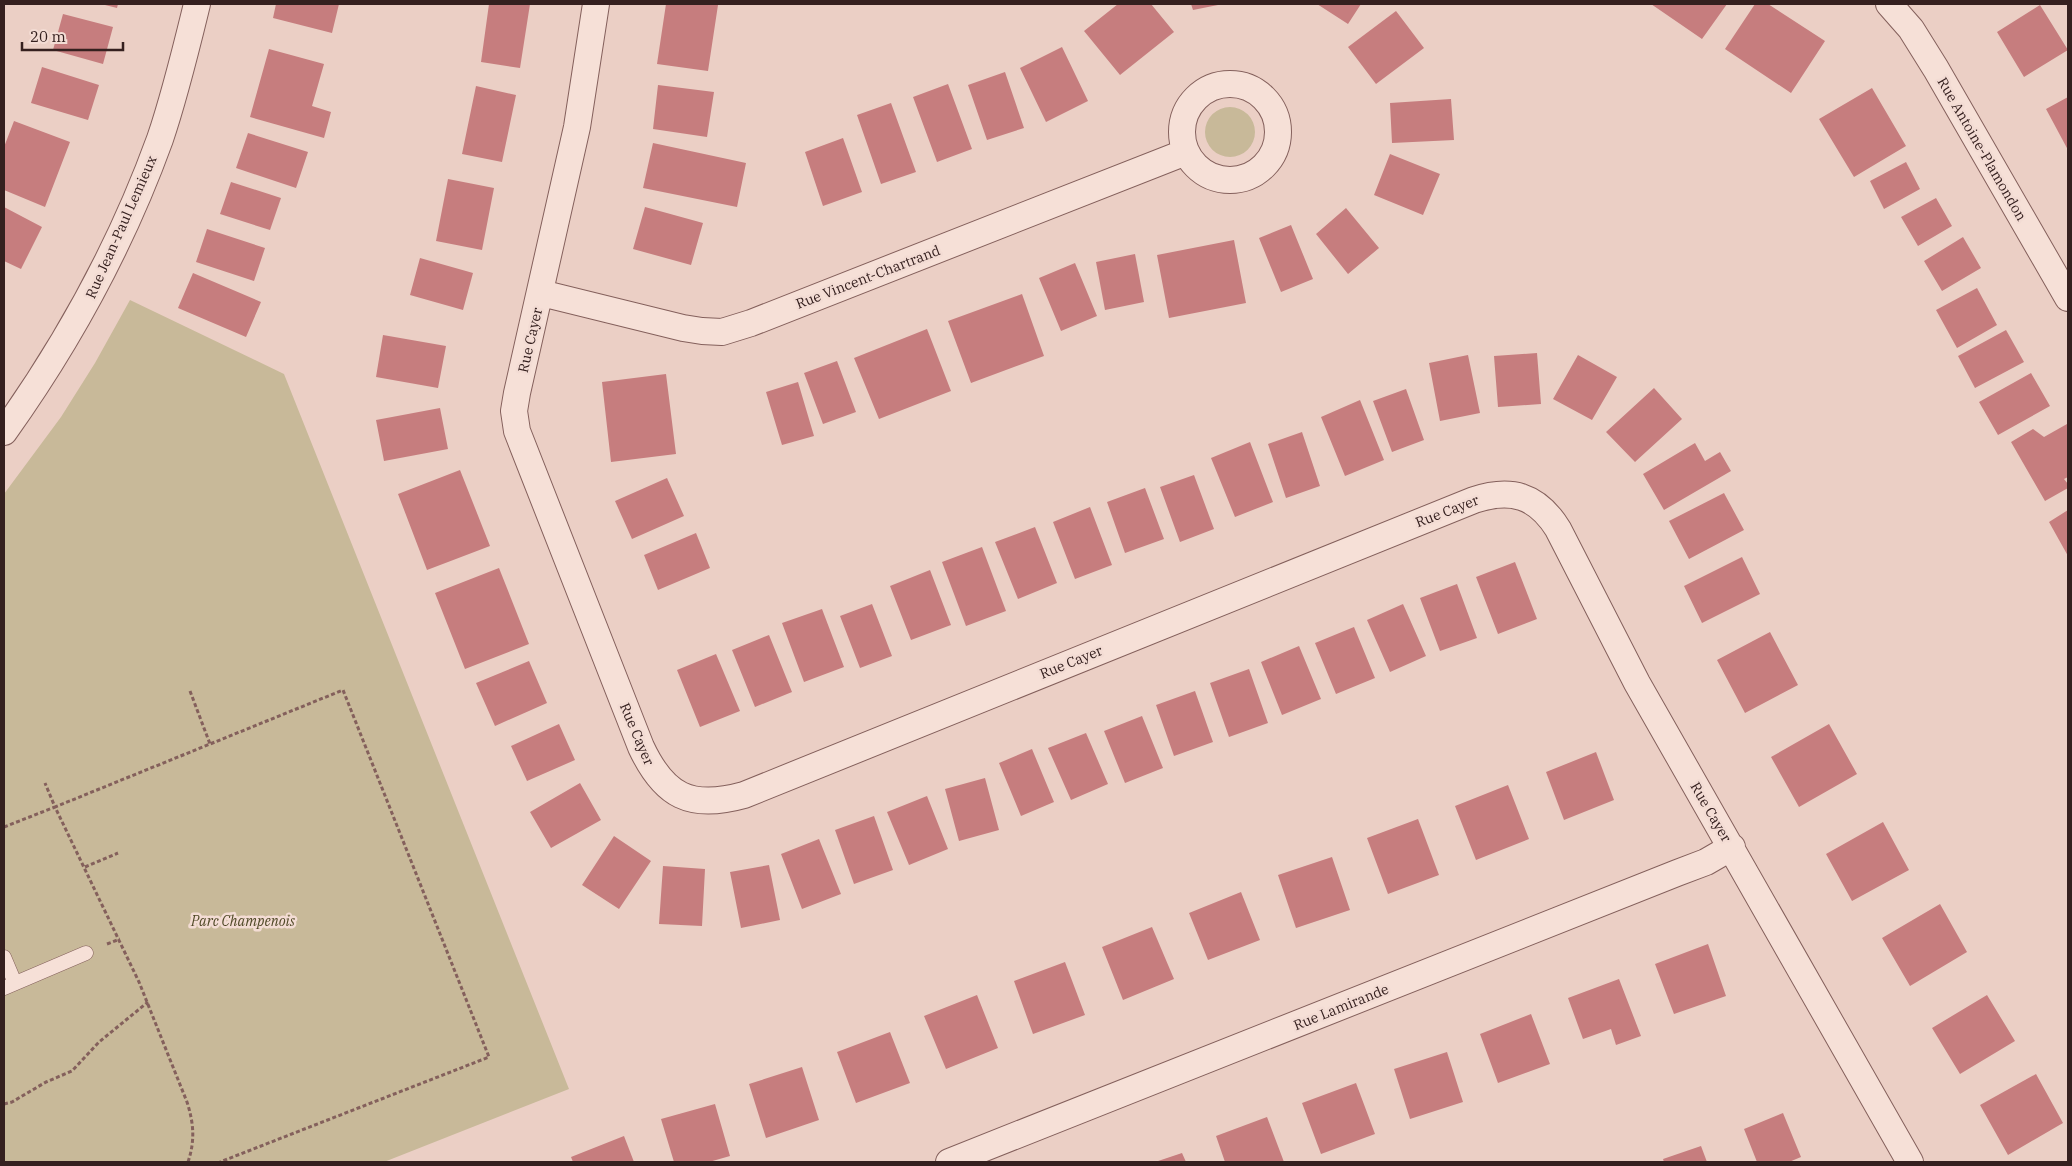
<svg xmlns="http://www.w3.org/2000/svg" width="2072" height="1166" viewBox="0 0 2072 1166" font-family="'IBM Plex Serif',serif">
<rect width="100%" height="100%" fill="#ebcfc5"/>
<path fill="#c8b999" d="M1205 132a25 25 0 1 1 50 0a25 25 0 1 1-50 0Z
M130,300L284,374L569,1089L384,1162H4V494L61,417L95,363Z"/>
<path fill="#c67d7e" d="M101,4H118L117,8Z
M276,4H339L332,33L273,18Z
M489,4H530L520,68L481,62Z
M666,4L718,5L708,71L657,64Z
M1118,4H1151L1174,32L1120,75L1084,31Z
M1191,4H1218V5L1193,10Z
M1317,4H1361L1348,24Z
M1651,4H1727L1702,39Z
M1755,4H1768L1825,41L1791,93L1725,49Z
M2040,5L2068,50L2024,77L1997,32Z
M1396,11L1424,48L1376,84L1348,47Z
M63,14L113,27L103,64L53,50Z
M1062,47L1088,101L1046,122L1020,68Z
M269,49L324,64L312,106L331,112L324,138L250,117Z
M42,67L99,85L88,120L31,103Z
M1005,72L1024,128L987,140L968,85Z
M948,84L972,149L937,162L913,97Z
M658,85L714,92L707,137L653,129Z
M476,86L516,95L502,162L462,154Z
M1872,88L1906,146L1854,177L1819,119Z
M2068,97V150L2046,109Z
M1451,99L1454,140L1392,143L1390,103Z
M891,103L916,172L881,184L857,115Z
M14,121L70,142L45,207L4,190V147Z
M248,133L308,152L296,188L236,168Z
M843,138L862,192L823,206L805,152Z
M653,143L746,163L737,207L643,188Z
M1390,154L1440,174L1423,215L1374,195Z
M1906,162L1920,189L1884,209L1870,181Z
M448,179L494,188L482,250L436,241Z
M231,182L281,198L270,230L220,214Z
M1936,198L1952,226L1918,246L1901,217Z
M4,207L42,227L21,269L4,261Z
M645,207L703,223L691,265L633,249Z
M1346,208L1379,248L1348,274L1316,234Z
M1291,225L1313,279L1281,292L1259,238Z
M207,229L265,248L254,281L196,262Z
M1963,237L1981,268L1942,291L1924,261Z
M1234,240L1246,303L1169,318L1157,255Z
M1135,254L1144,302L1105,310L1096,262Z
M420,258L473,273L463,310L410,295Z
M1075,263L1097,316L1061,331L1039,278Z
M193,273L261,302L246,337L178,308Z
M1977,288L1997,325L1957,348L1936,310Z
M1022,294L1044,356L971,383L948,321Z
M927,329L951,391L879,419L854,358Z
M2006,330L2024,362L1975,388L1958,356Z
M383,335L446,346L438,388L376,377Z
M1537,353L1541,404L1498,407L1494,356Z
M1468,355L1480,413L1440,421L1429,363Z
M1578,355L1617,377L1592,420L1553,399Z
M837,361L856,412L823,424L804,373Z
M2031,373L2050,406L1998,435L1979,402Z
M666,374L676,454L611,462L602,382Z
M798,382L814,436L782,445L766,392Z
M1654,388L1682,419L1635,462L1606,432Z
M1406,389L1424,440L1392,452L1373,401Z
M1360,400L1384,460L1345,476L1321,417Z
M440,408L448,449L384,461L376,420Z
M2067,424L2068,427V477L2064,479L2068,484V488L2045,501L2011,442L2033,429L2044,437Z
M1302,432L1320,486L1286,498L1268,444Z
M1250,442L1273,502L1235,517L1211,458Z
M1695,443L1705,461L1720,452L1731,471L1664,510L1643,474Z
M460,470L490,546L427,570L398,494Z
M1194,475L1214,529L1180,542L1160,487Z
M667,478L684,516L632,539L615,501Z
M1145,488L1164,539L1125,553L1107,502Z
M1724,493L1744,530L1689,559L1669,521Z
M1090,507L1112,565L1075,579L1053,522Z
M2068,510V556L2049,522Z
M1035,527L1057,583L1018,599L995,542Z
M696,533L710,568L658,590L644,555Z
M982,547L1006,611L966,626L942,562Z
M1742,557L1760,594L1702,623L1684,586Z
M1515,562L1537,619L1498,634L1476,577Z
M499,568L529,644L465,669L435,593Z
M930,570L951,625L911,640L890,586Z
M1457,584L1477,638L1440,651L1420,598Z
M872,604L892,656L860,668L840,616Z
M1403,604L1426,656L1390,672L1367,620Z
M822,609L844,667L804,682L782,623Z
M1354,627L1375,678L1336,694L1315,643Z
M1770,632L1798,685L1745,713L1717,660Z
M769,635L792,692L755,707L732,650Z
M1299,646L1321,699L1282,715L1261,662Z
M716,654L740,711L700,727L677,670Z
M529,661L547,703L495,726L476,683Z
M1249,669L1268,723L1229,737L1210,683Z
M1195,691L1213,742L1174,756L1156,705Z
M1142,716L1163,768L1125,783L1104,731Z
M559,724L575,760L527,781L511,746Z
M1829,724L1857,774L1799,807L1771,757Z
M1086,733L1108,784L1071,800L1048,748Z
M1032,749L1054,802L1021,816L999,763Z
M1596,752L1614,800L1564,820L1546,772Z
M985,778L999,830L959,841L945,789Z
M580,783L601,820L551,848L530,812Z
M1508,785L1529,839L1476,860L1455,806Z
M927,796L948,849L909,865L887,812Z
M874,816L893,870L854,884L835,830Z
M1418,819L1439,875L1388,894L1367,838Z
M1883,822L1909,870L1852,901L1826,854Z
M614,836L651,861L619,909L582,885Z
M819,839L841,894L802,909L781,854Z
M1332,857L1350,910L1296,928L1278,875Z
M769,865L780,920L741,928L730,872Z
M663,866L705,869L702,926L659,924Z
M1241,892L1260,940L1208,960L1189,913Z
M1940,904L1967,952L1910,986L1882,938Z
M1152,927L1174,979L1123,1000L1102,947Z
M1708,944L1726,996L1674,1014L1655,964Z
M1065,962L1085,1015L1033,1034L1014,981Z
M1619,979L1641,1036L1616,1045L1611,1029L1583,1039L1568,998Z
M977,995L998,1048L946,1069L924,1016Z
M1987,995L2015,1041L1960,1074L1932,1028Z
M1531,1014L1550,1064L1498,1083L1480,1034Z
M890,1032L910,1083L856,1103L837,1052Z
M1447,1052L1463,1102L1410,1119L1394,1069Z
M802,1067L819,1120L766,1138L749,1084Z
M2036,1074L2063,1123L2008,1155L1980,1105Z
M1356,1083L1375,1134L1321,1154L1302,1103Z
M715,1104L730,1156L709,1162H674L661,1119Z
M1783,1113L1801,1157L1789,1162H1757L1744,1129Z
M1267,1117L1284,1162H1225L1216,1136Z
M624,1136L634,1162H573L571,1157Z
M1701,1146L1707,1162H1664L1663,1159Z
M1182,1153L1186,1162H1155Z"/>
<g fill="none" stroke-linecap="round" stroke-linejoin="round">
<defs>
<path id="lane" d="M4,957L15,983
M4,988L86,953"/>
<path id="street" d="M596,4L577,127L517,393L514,411L517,431L641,747C664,796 690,810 744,795L1474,500C1511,488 1537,495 1558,529L1637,683L1910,1162
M1889,4L1911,29L1936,69L2068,298
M1182 132a48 48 0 1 1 96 0a48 48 0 1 1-96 0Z
M541,293L683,328L702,331L722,332L751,323L1186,152
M4,432C69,341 122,244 160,139C175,95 186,49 197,4
M949,1162L1677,873L1706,862L1732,847"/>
</defs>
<use href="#lane" stroke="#84605c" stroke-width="15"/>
<use href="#street" stroke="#84605c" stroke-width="28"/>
<path stroke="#84605c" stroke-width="3" stroke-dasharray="4 2.5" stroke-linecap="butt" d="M190,691L210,744
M4,827L55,807L45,783
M85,867L118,853
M107,944L120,939
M4,1104L12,1102L46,1082L72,1071L99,1042L148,1002
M188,1162C195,1141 194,1124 187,1102L139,982L55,807L343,690L489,1057L220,1162"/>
<use href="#lane" stroke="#f6e0d7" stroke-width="14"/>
<use href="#street" stroke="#f6e0d7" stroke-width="26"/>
</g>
<g text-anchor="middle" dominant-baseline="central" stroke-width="5" stroke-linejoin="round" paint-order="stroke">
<g font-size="14" fill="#35201f" stroke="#f3dcd4">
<text transform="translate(1982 149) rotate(60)">Rue Antoine-Plamondon</text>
<text transform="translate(121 227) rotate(-66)">Rue Jean-Paul Lemieux</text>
<text transform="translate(868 277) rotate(-21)">Rue Vincent-Chartrand</text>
<text transform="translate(530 340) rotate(-77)">Rue Cayer</text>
<text transform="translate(1447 511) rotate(-21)">Rue Cayer</text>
<text transform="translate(1071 662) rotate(-22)">Rue Cayer</text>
<text transform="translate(637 734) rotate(67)">Rue Cayer</text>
<text transform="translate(1711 812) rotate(60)">Rue Cayer</text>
<text transform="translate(1341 1007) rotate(-22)">Rue Lamirande</text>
</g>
<g font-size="14" font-style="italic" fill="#504927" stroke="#f3dcd4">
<text x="243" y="921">Parc Champenois</text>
</g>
</g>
<rect width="2072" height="1166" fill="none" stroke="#35201f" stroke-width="10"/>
<path d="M22 42v8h101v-8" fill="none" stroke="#35201f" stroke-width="2.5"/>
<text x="30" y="42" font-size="15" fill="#35201f" stroke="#f3dcd4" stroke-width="4" paint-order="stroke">20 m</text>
</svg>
